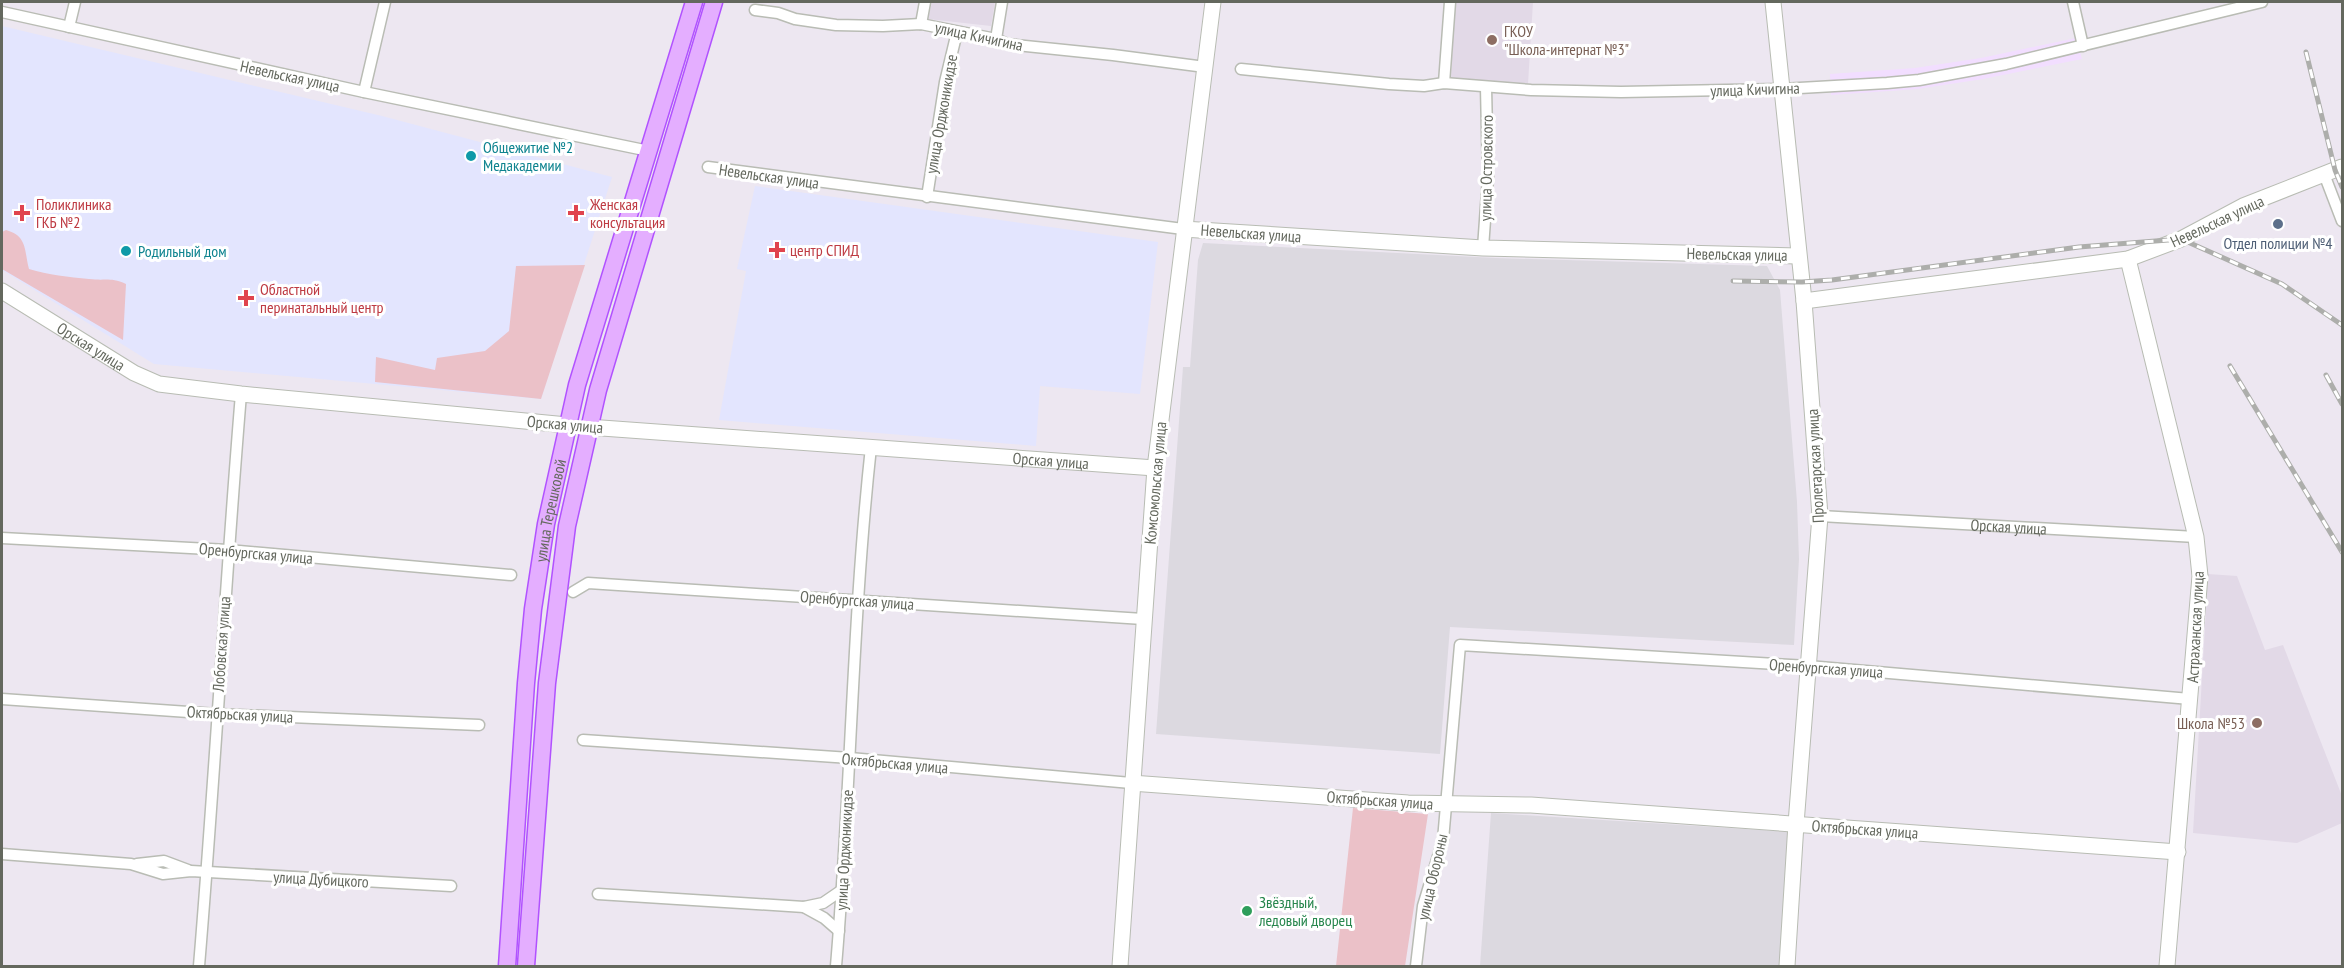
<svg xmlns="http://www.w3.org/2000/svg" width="2344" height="968" viewBox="0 0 2344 968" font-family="'PT Sans Narrow',sans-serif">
<rect width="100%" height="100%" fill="#ede7f1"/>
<path fill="#f2deff" d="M2076,38L2082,59L1983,79L1918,89L1831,95L1830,74L1915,68L1981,58Z"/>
<path fill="#dcd9e0" d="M1203,243L1496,258L1767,266L1780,290L1797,502L1799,559L1794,645L1450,627L1440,754L1156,734L1183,367H1190L1198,260Z
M1491,813L1790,832L1781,966H1480Z"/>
<path fill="#e2d9e7" d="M932,2H995L991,26L928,19Z
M1455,2H1533L1528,84L1451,79Z
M2208,574L2237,576L2265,650L2283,645L2342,796V823L2297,843L2193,833Z"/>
<path fill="#e3e5fe" d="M2,26L382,116L612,177L541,399L154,364L2,270Z
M755,186L1158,242L1140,394L1040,386L1036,446L719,420L746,271L737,269Z"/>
<path fill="#ebc1c8" d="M6,230C28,236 24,251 29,269C48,275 69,277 89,279C106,281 110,277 126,284L123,340L2,269V232Z
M585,265L541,399L375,382L376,357L435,370L437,358L485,351L509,331L516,266Z
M1353,808L1428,814L1405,966H1336Z"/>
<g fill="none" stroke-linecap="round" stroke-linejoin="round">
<defs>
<g id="street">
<path d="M2073,2L2083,46"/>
<path d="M755,10L778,13L795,19L836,25L883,26L921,24L996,39L1007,44L1113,55L1205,67"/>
<path d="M2,12L364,92L649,151"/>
<path d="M921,24L925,2"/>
<path d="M69,27L75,2"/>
<path d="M996,39L1002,2"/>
<path d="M1241,69L1389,84L1424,86L1444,83L1531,90L1621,92L1782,89L1887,83L1919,80L2006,64L2262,2"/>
<path d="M1444,83L1450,2"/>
<path d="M364,92L385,2"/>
<path d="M708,167L1183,229"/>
<path d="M2324,174L2342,221"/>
<path d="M927,197L945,82L957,32"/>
<path d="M1483,248L1488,178L1486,87"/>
<path id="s1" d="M1820,516L2196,537"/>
<path d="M2,538L228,550L511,575"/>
<path d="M573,592L588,583L1143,619"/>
<path d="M2,699L217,714L479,725"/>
<path d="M583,740L850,758L1131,783"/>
<path d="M2,854L131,864L163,874L191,871L451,886"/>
<path d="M137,864L164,861L188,870"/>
<path d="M598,894L804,907L823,903L842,890"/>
<path d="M804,907L824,918L839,931"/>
<path d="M199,966C215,776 225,585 241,394"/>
<path d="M836,966C851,793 852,620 871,447"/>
<path d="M1416,966L1423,906L1443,840L1460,645L1808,666L2190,699"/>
</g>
<g id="secondary">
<path d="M1773,2L1804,301L1820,516L1796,824L1787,966"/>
<path d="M1183,229L1483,248L1798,256"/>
<path d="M2128,259L2196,537L2200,576L2167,966"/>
<path id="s2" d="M2,291L134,373L159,384L241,394L567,425"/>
<path d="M1804,301L2128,259L2181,239L2243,206L2342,167"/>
<path id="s3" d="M588,427L1155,468"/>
<path d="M1131,783L1408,803L1531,805L2178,852"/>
<path d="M1120,966L1155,468L1213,2"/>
</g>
<g id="primary">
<path id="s4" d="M507,966L526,683L533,609L546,524L577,385L694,2"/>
<path d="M526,966L547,683L567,526L598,390L714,2"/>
</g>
</defs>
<use href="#street" stroke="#b9bcb4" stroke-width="13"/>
<use href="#secondary" stroke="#b8bcb3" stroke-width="17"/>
<use href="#primary" stroke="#b152ff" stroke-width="19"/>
<use href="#street" stroke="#fff" stroke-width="10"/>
<use href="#secondary" stroke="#fff" stroke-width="15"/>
<use href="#primary" stroke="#e4aeff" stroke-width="16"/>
<defs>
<path id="rail" d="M2306,52L2335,170L2342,187
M1733,281L1802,282L1832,280L2079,247L2181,239L2282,284L2342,325
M2230,366L2342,552
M2326,375L2342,404"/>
</defs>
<use href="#rail" stroke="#adaeab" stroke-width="5"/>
<use href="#rail" stroke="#fff" stroke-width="3" stroke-dasharray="9" stroke-linecap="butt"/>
</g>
<g fill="#8d6e63" stroke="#fff" stroke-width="2">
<circle cx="1492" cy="40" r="6"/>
<circle cx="2257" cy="723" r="6"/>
</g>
<g fill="#0f9aa8" stroke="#fff" stroke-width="2">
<circle cx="471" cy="156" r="6"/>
<circle cx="126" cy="251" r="6"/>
</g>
<g fill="#e0444e" stroke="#fff" stroke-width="2">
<path d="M19 204h6v6h6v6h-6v6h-6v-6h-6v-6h6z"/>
<path d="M573 204h6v6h6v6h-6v6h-6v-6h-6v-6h6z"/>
<path d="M774 241h6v6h6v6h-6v6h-6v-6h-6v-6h6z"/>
<path d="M243 289h6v6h6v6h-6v6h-6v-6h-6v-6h6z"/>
</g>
<circle fill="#5c6f8a" stroke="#fff" stroke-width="2" cx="2278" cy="224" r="6"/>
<circle fill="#2e9e5b" stroke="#fff" stroke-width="2" cx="1247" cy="911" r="6"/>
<g text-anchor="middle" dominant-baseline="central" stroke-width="6" stroke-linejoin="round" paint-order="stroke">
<g font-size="16" fill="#785e54" stroke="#fff" text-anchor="start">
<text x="1504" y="31">ГКОУ<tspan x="1504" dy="18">"Школа-интернат №3"</tspan></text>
<text x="2245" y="723" text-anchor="end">Школа №53</text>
</g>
<g font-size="16" fill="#64685e" stroke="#fff">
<text transform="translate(979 36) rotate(12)">улица Кичигина</text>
<text transform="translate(290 76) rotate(12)">Невельская улица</text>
<text transform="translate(1755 89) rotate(-2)">улица Кичигина</text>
<text transform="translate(941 114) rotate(-80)">улица Орджоникидзе</text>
<text transform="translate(1486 168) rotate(-89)">улица Островского</text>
<text transform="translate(769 176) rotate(8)">Невельская улица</text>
<text transform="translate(2217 221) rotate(-25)">Невельская улица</text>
<text transform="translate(1251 233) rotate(4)">Невельская улица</text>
<text transform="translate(1737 254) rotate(1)">Невельская улица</text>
<text stroke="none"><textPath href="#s2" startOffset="105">Орская улица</textPath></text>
<text transform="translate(565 424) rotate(5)">Орская улица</text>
<text stroke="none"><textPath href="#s3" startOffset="464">Орская улица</textPath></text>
<text transform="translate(1815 466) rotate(-93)">Пролетарская улица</text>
<text transform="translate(1155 483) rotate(-85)">Комсомольская улица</text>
<text stroke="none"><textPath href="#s4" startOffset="458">улица Терешковой</textPath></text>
<text stroke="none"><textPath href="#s1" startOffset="189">Орская улица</textPath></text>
<text transform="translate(256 553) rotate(5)">Оренбургская улица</text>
<text transform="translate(857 600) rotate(4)">Оренбургская улица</text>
<text transform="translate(2195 627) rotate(-87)">Астраханская улица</text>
<text transform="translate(221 644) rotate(-86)">Лобовская улица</text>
<text transform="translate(1826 668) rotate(4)">Оренбургская улица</text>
<text transform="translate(240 714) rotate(3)">Октябрьская улица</text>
<text transform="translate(895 763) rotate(5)">Октябрьская улица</text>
<text transform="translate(1380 800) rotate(4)">Октябрьская улица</text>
<text transform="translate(1865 829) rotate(4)">Октябрьская улица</text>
<text transform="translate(844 850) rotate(-87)">улица Орджоникидзе</text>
<text transform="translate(1432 877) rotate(-77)">улица Обороны</text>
<text transform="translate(321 879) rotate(3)">улица Дубицкого</text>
</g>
<g font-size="16" fill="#0d838f" stroke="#fff" text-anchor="start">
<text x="483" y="147">Общежитие №2<tspan x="483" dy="18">Медакадемии</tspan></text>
<text x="138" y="251">Родильный дом</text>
</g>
<g font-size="16" fill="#be3a42" stroke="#fff" text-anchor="start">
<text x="36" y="204">Поликлиника<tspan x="36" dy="18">ГКБ №2</tspan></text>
<text x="590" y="204">Женская<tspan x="590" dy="18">консультация</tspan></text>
<text x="790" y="250">центр СПИД</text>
<text x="260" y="289">Областной<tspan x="260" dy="18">перинатальный центр</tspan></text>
</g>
<g font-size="16" fill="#4e5e75" stroke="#fff">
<text x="2278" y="243">Отдел полиции №4</text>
</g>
<g font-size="16" fill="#27864d" stroke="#fff" text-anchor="start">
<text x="1259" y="902">Звёздный,<tspan x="1259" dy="18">ледовый дворец</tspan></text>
</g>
</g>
<rect width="2344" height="968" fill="none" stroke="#64685e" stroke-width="6"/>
</svg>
